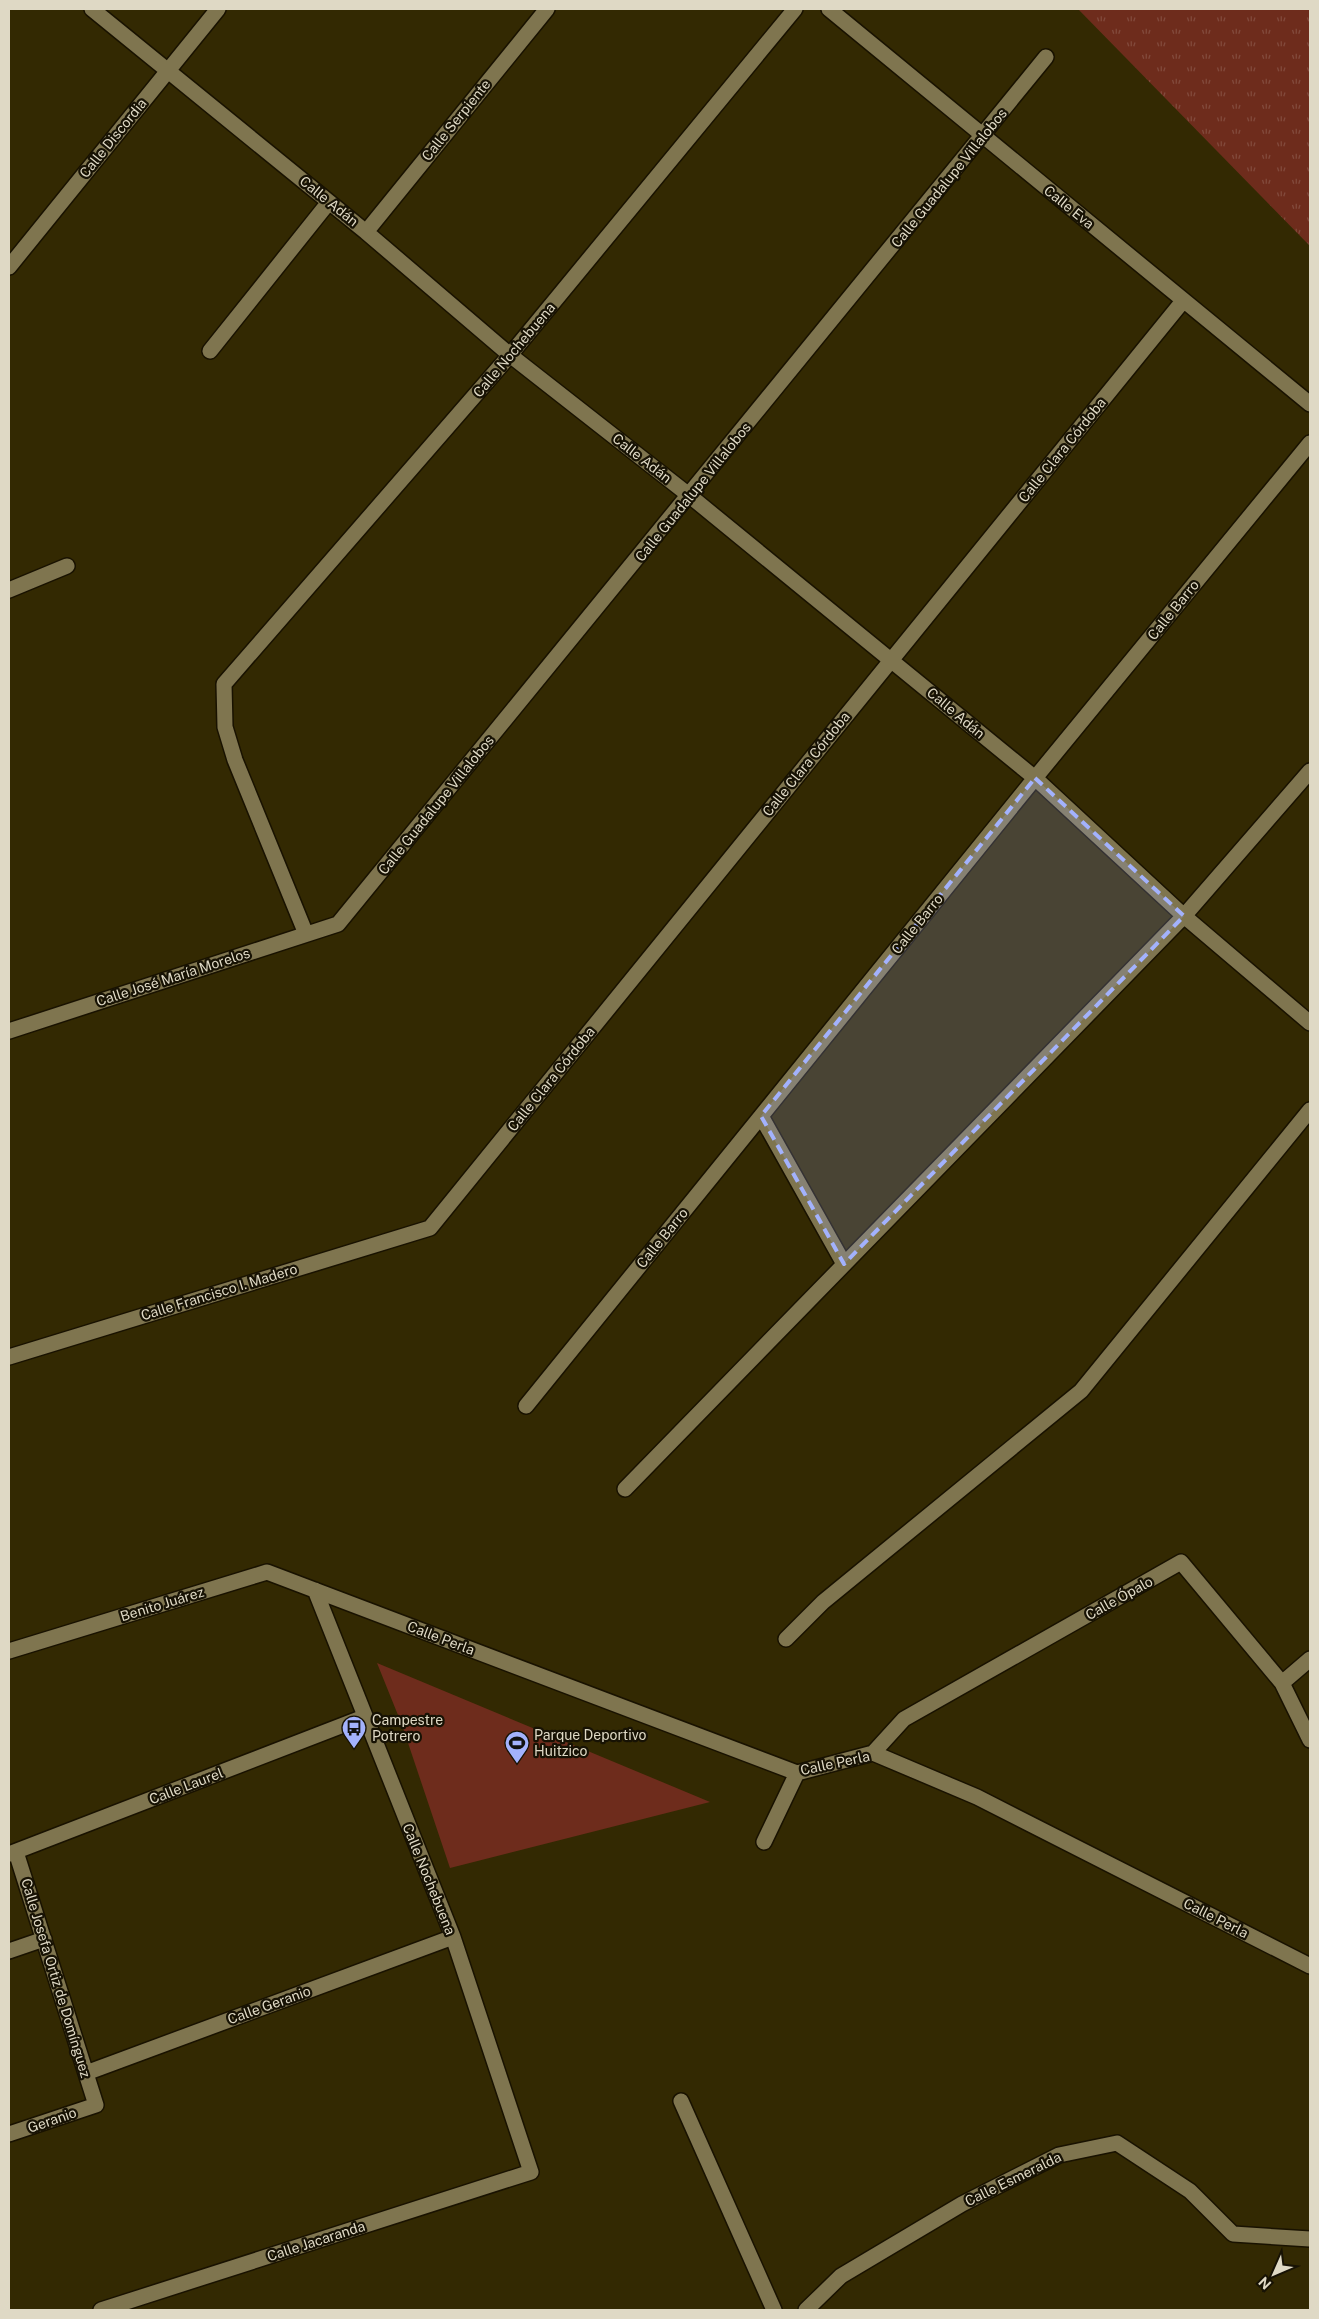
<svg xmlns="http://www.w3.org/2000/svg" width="1319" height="2319" viewBox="0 0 1319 2319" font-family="'Public Sans',sans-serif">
<defs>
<pattern id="grass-tufts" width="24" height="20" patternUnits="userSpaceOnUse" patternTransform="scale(1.25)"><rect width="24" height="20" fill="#6e2c1c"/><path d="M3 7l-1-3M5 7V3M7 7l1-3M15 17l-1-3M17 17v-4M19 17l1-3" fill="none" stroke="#824a3c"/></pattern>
</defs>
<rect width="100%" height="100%" fill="#332902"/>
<path fill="url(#grass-tufts)" d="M1078,9H1310V246Z"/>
<path fill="#6e2c1c" d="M377,1663L710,1802L450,1868L402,1725Z"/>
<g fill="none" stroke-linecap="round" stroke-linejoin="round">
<defs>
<path id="minor" d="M92,9L366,232L510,355L690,496L1035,778L1184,916L1310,1023
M829,9L1310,404
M366,232L547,9
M9,267L218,9
M210,351L329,202
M9,590L67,566
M306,934L235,760L225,727L224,684L510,355L795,9
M9,1031L338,924L1046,57
M761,1116L844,1264
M9,1357L430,1228L1183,301
M526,1406L1035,778L1310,443
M625,1489L1184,916L1310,771
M786,1639L823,1602L1081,1391L1310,1110
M9,1651L267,1572L797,1773L873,1753L977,1797L1310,1966
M1282,1683L1310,1659
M873,1753L904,1719L1181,1562L1282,1683L1310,1740
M764,1842L797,1773
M9,1854L364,1717
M9,1951L44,1939
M86,2073L453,1937
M681,2101L774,2310
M9,2134L96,2105L16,1852
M101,2310L531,2172L453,1937L315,1590
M806,2310L841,2276L962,2204L1059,2155L1117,2143L1190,2191L1233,2234L1310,2239"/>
</defs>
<use href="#minor" stroke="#191200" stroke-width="18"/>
<use href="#minor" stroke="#7f754f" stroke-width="15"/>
</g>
<path fill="#a3b2fd" fill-opacity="0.2" stroke="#a3b2fd" stroke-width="4" stroke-dasharray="10 6" stroke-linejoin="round" d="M1035,778L1184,916L844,1264L761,1116Z"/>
<defs>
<symbol id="bus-pin" viewBox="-11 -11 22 30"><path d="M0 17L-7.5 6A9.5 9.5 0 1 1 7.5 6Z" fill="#a3b2fd" stroke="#171204"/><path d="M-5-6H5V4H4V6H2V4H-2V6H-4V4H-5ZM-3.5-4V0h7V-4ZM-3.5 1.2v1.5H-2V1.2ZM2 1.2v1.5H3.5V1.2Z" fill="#111"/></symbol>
<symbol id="stadium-pin" viewBox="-11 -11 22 30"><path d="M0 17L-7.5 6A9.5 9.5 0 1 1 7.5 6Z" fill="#a3b2fd" stroke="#171204"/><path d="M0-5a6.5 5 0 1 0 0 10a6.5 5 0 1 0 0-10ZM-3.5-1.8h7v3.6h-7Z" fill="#111"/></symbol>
</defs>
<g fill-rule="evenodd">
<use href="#bus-pin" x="340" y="1714" width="28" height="38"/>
<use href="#stadium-pin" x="503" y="1729" width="28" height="38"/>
</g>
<g text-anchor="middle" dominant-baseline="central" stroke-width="4.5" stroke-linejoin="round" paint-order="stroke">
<g font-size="14" fill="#dfd9c5" stroke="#171204">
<text transform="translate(456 120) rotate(-51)">Calle Serpiente</text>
<text transform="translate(113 138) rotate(-51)">Calle Discordia</text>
<text transform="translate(949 178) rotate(-51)">Calle Guadalupe Villalobos</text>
<text transform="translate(329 201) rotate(39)">Calle Adán</text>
<text transform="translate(1069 207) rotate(39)">Calle Eva</text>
<text transform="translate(514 350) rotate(-50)">Calle Nochebuena</text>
<text transform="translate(1062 450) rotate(-51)">Calle Clara Córdoba</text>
<text transform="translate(642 458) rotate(38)">Calle Adán</text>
<text transform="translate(693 492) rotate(-51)">Calle Guadalupe Villalobos</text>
<text transform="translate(1173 610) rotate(-51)">Calle Barro</text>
<text transform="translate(956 713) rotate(40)">Calle Adán</text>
<text transform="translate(806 764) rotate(-51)">Calle Clara Córdoba</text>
<text transform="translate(436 805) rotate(-51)">Calle Guadalupe Villalobos</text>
<text transform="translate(917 924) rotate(-51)">Calle Barro</text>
<text transform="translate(173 977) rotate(-18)">Calle José María Morelos</text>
<text transform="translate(551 1079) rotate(-51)">Calle Clara Córdoba</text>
<text transform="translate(662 1238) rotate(-51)">Calle Barro</text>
<text transform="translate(219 1292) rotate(-17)">Calle Francisco I. Madero</text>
<text transform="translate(1119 1598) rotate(-29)">Calle Ópalo</text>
<text transform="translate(162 1604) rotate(-17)">Benito Juárez</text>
<text transform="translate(441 1638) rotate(21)">Calle Perla</text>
<text transform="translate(835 1763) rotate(-12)">Calle Perla</text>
<text transform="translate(186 1786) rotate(-21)">Calle Laurel</text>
<text transform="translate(429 1879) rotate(68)">Calle Nochebuena</text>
<text transform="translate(1216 1918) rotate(27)">Calle Perla</text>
<text transform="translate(56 1978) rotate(73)">Calle Josefa Ortiz de Domínguez</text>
<text transform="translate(269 2005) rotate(-20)">Calle Geranio</text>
<text transform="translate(52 2120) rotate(-19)">Geranio</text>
<text transform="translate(1013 2179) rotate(-26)">Calle Esmeralda</text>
<text transform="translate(316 2241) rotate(-18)">Calle Jacaranda</text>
</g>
<g font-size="14" fill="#dfd9c5" stroke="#171204" text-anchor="start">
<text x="372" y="1720">Campestre<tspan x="372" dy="16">Potrero</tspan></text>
<text x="534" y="1735">Parque Deportivo<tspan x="534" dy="16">Huitzico</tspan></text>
</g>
</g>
<rect width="1319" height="2319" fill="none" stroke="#dfd9c5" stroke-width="20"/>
<g transform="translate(1274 2274) rotate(225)" stroke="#171204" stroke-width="4" paint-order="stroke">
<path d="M0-4L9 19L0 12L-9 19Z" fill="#dfd9c5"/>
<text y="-8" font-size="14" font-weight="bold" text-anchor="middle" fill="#dfd9c5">N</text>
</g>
</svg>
